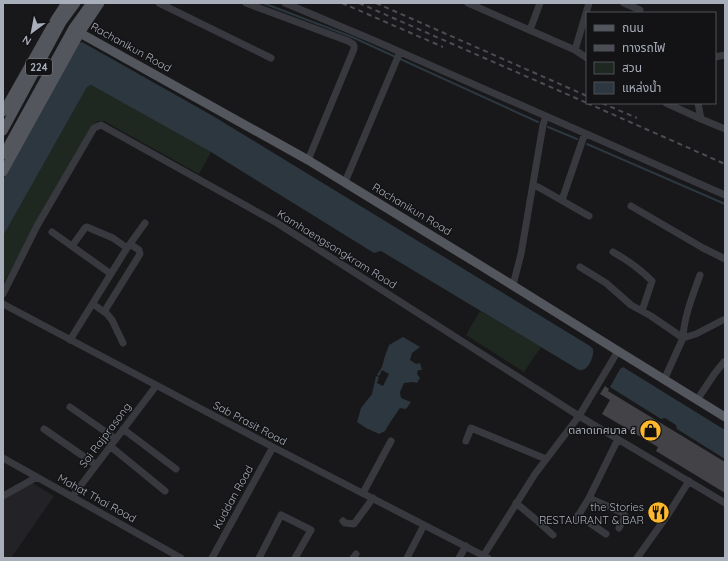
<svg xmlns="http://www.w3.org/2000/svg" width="728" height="561" viewBox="0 0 728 561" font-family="Quicksand,'Noto Sans Thai',sans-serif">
<rect width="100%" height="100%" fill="#18181a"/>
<path fill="#232327" d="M32,483L54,496L11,558H3V498Z"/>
<path fill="#1f2820" d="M91,85L211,152L199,174L104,121H98L92,126L3,284V236L87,87Z
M480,311L541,347L524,372L466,335Z"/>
<path fill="#2c373f" d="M82,42L213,116L590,346L593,349C594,354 591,364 586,368C584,370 581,370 579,370L381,251L374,253L211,152L91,85L87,87L3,236V180L79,43Z
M403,337L420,347L412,353L410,360L416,364L420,363L422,370H418L417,374L420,378L417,383L413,382L404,383L400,392L401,398L411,402L406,409L400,408L391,421L385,431L379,434L366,428L357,422L361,408L372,394L376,376L379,377L377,383L383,386L389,374L382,370L379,376L377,375L382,367L385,356L389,345Z
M623,367L725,430V459L677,429L676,425L665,418L661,419L610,387L620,369Z"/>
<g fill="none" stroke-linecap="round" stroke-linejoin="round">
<path stroke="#2c373f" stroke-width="2" d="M263,3L352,37L538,122
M548,127L577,139
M587,144L725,204"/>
</g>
<path fill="#424247" d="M605,386L609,389L608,391L725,462V493L656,451L658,447L602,414L610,400L600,394Z"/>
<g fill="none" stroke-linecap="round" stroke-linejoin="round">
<path stroke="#38393f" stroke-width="7" d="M159,3L271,58
M246,3L348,41L353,44L354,46V49L308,160
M285,3L373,40L725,195
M468,3L575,50L587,58
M624,3L640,10
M530,30L540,3
M575,50L589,3
M715,57L725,55
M666,103L701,119L725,129
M698,103L701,119
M345,182L400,52
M533,185L540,188L589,216
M562,200L585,133
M631,206L703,248L725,259
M52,232L111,274
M72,246L85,228L87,227L113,238L127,248
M613,252C629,261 639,268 652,281L642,311
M580,267L606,283L631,305L651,316L683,338C684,316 693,295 700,275
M513,285L521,254L543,125L546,116
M3,294L37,226L94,128L101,125L277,223L579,416L725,503
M3,304L273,447L488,558
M93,304L107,314L112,320L123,343
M104,312L140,254L139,250L130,244
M70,340L127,248L145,223
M664,380L683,338L696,334L723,320
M697,400L715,373L724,362
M70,407L116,439
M44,429L96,465
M123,429L176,469
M466,441L471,428L546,459
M110,446L165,491
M3,458L181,558
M363,493L391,441
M3,496L37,477
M72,497L156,386
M589,498L623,513L625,516L619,528
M516,503L534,518L553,535
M578,515L606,534
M343,521L345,523L354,524L373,498
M575,521L589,498L618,439
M212,558L273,447
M259,558L281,515L311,530L295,558
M353,558L356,554
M407,558L424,525
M459,558L466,546
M482,558L535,474L579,416L618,351
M637,558L669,513L689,481"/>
<path stroke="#54565e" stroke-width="9" d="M80,33L308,160L483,267L618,351L725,417
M3,112L56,18L66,3
M3,131L62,22L76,3
M3,155L73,28L91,3
M3,172L80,33L100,3"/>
<path stroke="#4b4d54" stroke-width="2" stroke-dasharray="5 4" stroke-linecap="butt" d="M342,3L443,47
M359,3L587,103
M376,3L587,96
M587,103L725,164
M602,103L637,118"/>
</g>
<defs>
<symbol id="shop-disc" viewBox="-11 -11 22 22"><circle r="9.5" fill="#ffb82b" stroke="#131315"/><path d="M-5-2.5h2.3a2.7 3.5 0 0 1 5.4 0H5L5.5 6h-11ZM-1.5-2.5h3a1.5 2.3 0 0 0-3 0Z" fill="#111"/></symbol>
<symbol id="restaurant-disc" viewBox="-11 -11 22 22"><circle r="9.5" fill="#ffb82b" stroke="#131315"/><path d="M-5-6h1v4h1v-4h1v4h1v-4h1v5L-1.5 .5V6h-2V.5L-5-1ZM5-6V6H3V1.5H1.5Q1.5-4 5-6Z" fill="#111"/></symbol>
</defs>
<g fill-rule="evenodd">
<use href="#shop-disc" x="638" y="418" width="25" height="25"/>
<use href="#restaurant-disc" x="646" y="500" width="25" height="25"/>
</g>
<g text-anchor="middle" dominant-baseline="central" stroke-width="3" stroke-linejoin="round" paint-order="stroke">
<rect fill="#131315" stroke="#7c8089" stroke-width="1" x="26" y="59" width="26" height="16" rx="3"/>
<g font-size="10" font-weight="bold" fill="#a9aebb">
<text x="39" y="67">224</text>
</g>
<g font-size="11" fill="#a9aebb" stroke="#131315">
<text transform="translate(131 47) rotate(29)">Rachanikun Road</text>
<text transform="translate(412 209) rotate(31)">Rachanikun Road</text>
<text transform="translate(337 249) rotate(32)">Kamhaengsongkram Road</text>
<text transform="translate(250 423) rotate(28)">Sab Prasit Road</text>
<text transform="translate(105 435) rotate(-53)">Soi Rajprasong</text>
<text transform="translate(233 497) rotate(-61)">Kuddan Road</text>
<text transform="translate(97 498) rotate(29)">Mahat Thai Road</text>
</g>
<g font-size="11" fill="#a9aebb" stroke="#131315" text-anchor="end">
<text x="636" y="430">ตลาดเทศบาล ๕</text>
<text x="644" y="507">the Stories<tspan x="644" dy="13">RESTAURANT &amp; BAR</tspan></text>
</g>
</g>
<rect width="728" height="561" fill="none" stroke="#a9aebb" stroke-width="8"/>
<rect x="586" y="12" width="130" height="92" fill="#131315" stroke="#4f5157"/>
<rect x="594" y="25" width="20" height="6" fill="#54565e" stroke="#4f5157"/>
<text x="622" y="32" font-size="12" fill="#a9aebb">ถนน</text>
<rect x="594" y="45" width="20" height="6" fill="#4b4d54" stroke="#4f5157"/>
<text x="622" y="52" font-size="12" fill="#a9aebb">ทางรถไฟ</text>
<rect x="594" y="62" width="20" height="12" fill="#1f2820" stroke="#4f5157"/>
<text x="622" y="72" font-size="12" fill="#a9aebb">สวน</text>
<rect x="594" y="82" width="20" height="12" fill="#2c373f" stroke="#4f5157"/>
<text x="622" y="92" font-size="12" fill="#a9aebb">แหล่งน้ำ</text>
<g transform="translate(32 32) rotate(212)" stroke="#131315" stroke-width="3" paint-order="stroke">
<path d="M0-3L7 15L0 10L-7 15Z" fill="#a9aebb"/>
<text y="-6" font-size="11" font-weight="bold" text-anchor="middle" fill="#a9aebb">N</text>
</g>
</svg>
